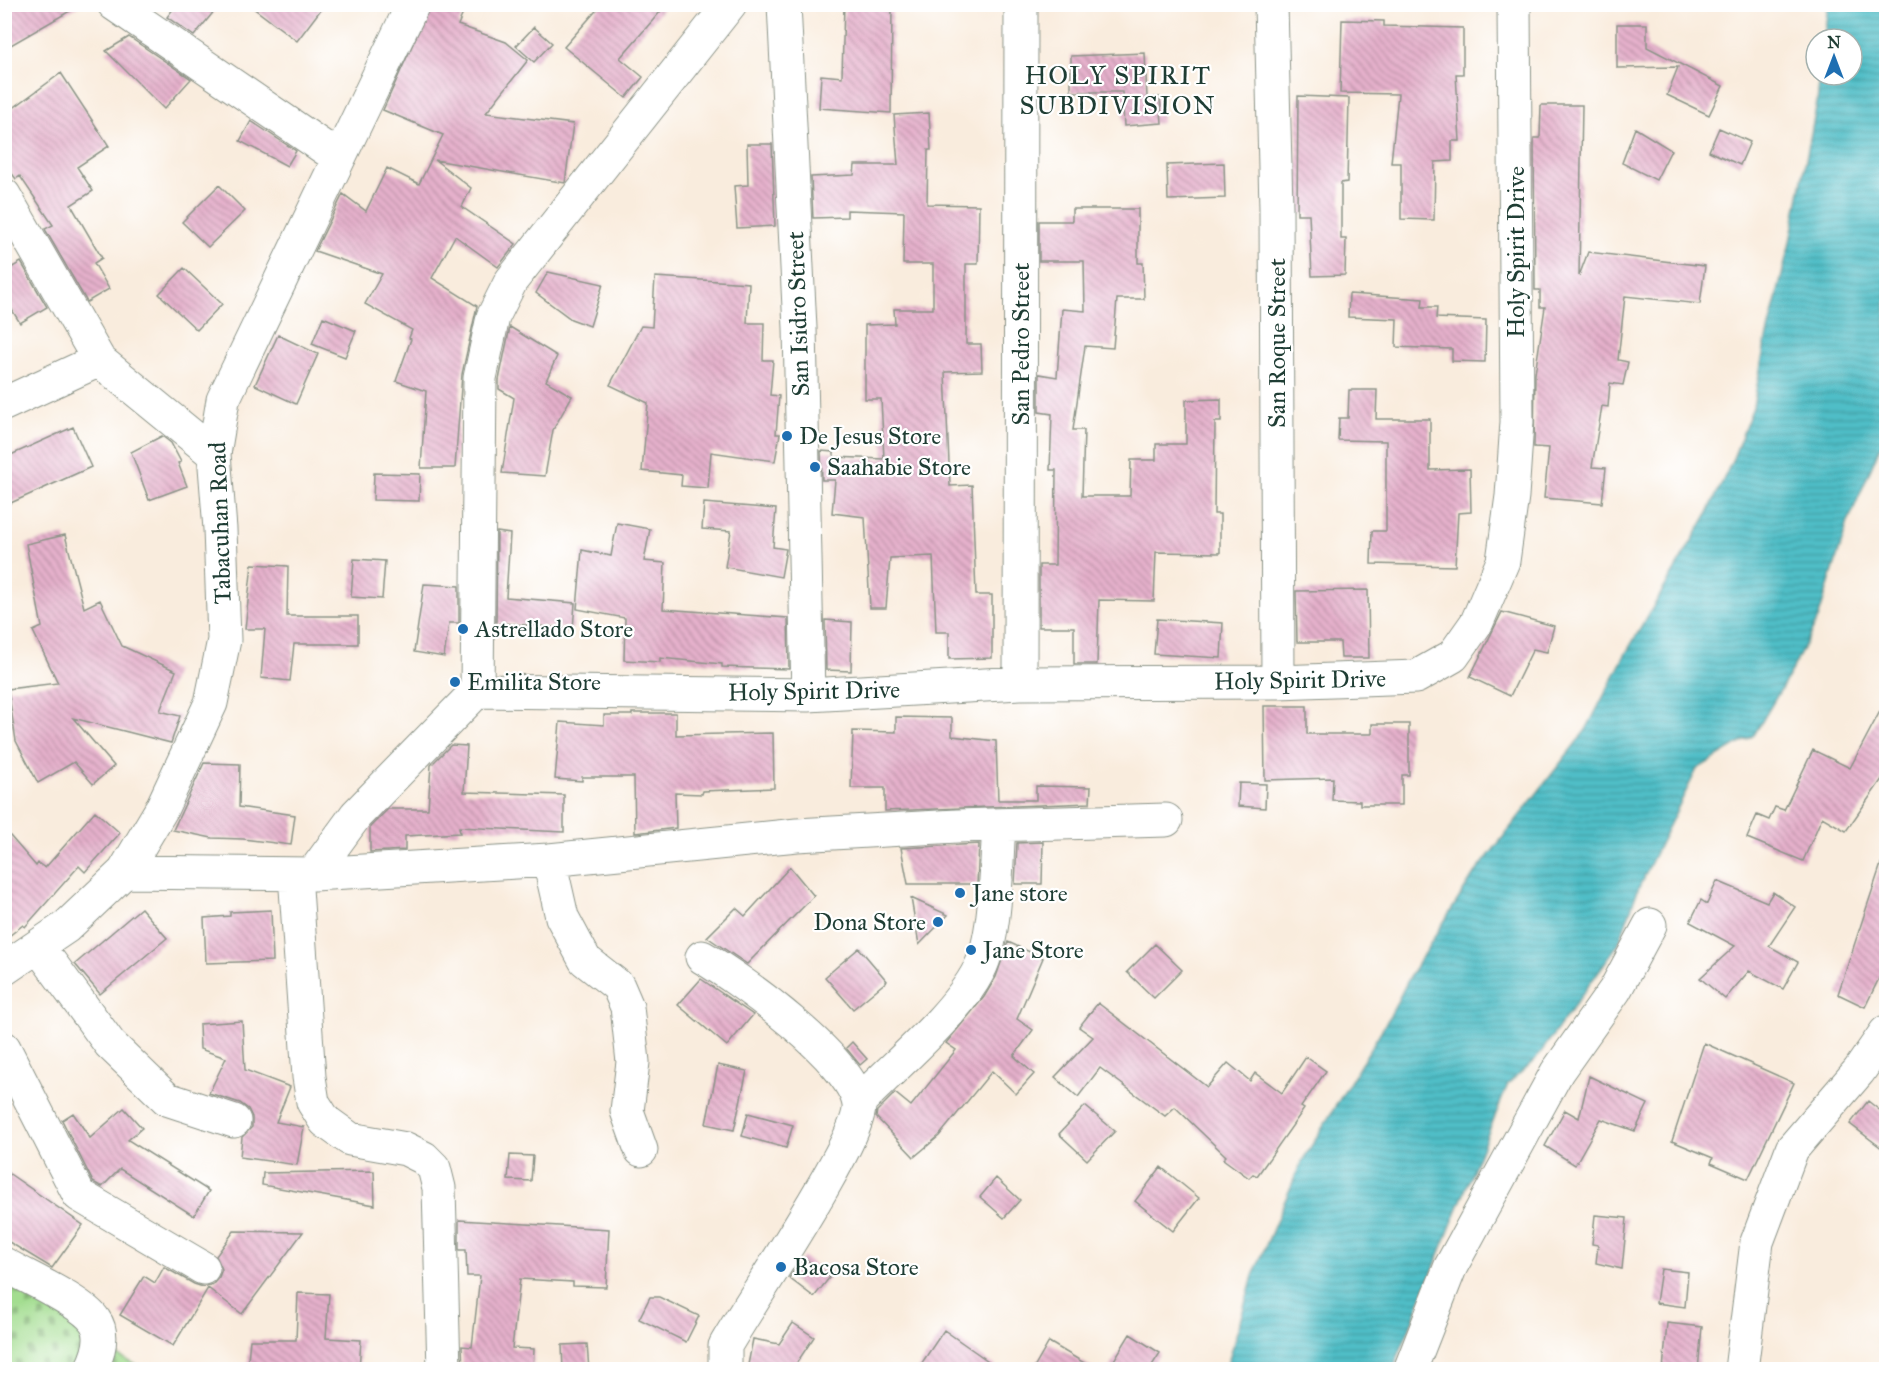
<svg xmlns="http://www.w3.org/2000/svg" width="1891" height="1374" viewBox="0 0 1891 1374" font-family="'IM FELL Great Primer',serif">
<defs>
<pattern id="cemetery-stones" width="16" height="16" patternUnits="userSpaceOnUse" patternTransform="scale(1.5)"><rect width="16" height="16" fill="#a3dd90"/><path d="M2 7V4a2 2 0 0 1 4 0v3zM10 15v-3a2 2 0 0 1 4 0v3z" fill="#84b476"/></pattern>
<pattern id="water-rules" width="6" height="5" patternUnits="userSpaceOnUse" patternTransform="scale(1.5)"><rect width="6" height="5" fill="#50bec7"/><path d="M0 2.5h6" fill="none" stroke="#429ca2"/></pattern>
<pattern id="building-back-hatch" width="6" height="6" patternUnits="userSpaceOnUse" patternTransform="scale(1.5)"><rect width="6" height="6" fill="#e6b1cc"/><path d="M-1 5l2 2M0 0l6 6M5-1l2 2" fill="none" stroke="#ba91a6"/></pattern>
</defs>
<rect width="100%" height="100%" fill="#fff"/>
<filter id="ink" filterUnits="userSpaceOnUse"><feTurbulence type="fractalNoise" baseFrequency=".0167" numOctaves="2"/><feDisplacementMap in="SourceGraphic" scale="12" xChannelSelector="R" yChannelSelector="G"/><feConvolveMatrix kernelMatrix="1 2 1 2 8 2 1 2 1" color-interpolation-filters="sRGB"/></filter>
<filter id="wash" filterUnits="userSpaceOnUse"><feTurbulence type="fractalNoise" baseFrequency=".008" numOctaves="4" result="noise"/><feDisplacementMap in="SourceGraphic" scale="24" xChannelSelector="R" yChannelSelector="G"/><feGaussianBlur stdDeviation="1.35" result="paint"/><feColorMatrix in="noise" values="0 0 0 0 0 0 0 0 0 0 0 0 0 0 0 0 0 1.4 0 .05"/><feComposite in="paint" operator="in"/></filter>
<g filter="url(#wash)">
<rect width="100%" height="100%" fill="#f9ecdd"/>
<path fill="url(#cemetery-stones)" stroke="#618d62" stroke-width="1.5" d="M4,1264L108,1335L116,1355L145,1369H5Z"/>
<path fill="url(#water-rules)" stroke="#387e7e" stroke-width="1.5" d="M1828,5H1886V433L1848,522L1818,619L1791,672L1754,735L1697,769L1638,889L1619,943L1536,1059L1508,1084L1393,1369L1224,1370L1229,1360L1253,1276L1301,1163L1389,1018L1411,974L1473,876L1586,730L1626,653L1706,517L1732,461L1753,407L1765,344L1789,247L1817,103L1820,75H1852V39H1824Z"/>
<g id="blocks">
<path fill="url(#building-back-hatch)" d="M4,4H82L4,49Z
M177,4H220L194,36L167,17Z
M248,4H325L297,41Z
M431,4H467L458,25L506,42L528,60L486,113L573,124L565,183L435,160L471,188L462,207L516,244L498,267L455,236L432,278L477,306L462,374L455,468H421L426,391L396,381L411,339L409,338L412,330L365,304L382,274L315,251L343,194L366,211L387,168L419,184L443,135L383,110Z
M602,4H667L620,58L643,77L626,98L564,47Z
M844,4H892L891,113L819,108L821,75L842,77Z
M1342,20L1384,21V26L1463,28V74H1456L1460,141H1452V161L1435,162L1434,220L1401,219V163H1391L1398,94L1340,93Z
M1617,24H1647V47L1723,86L1709,115L1667,95L1678,67L1617,68Z
M534,27L552,43L534,62L516,46Z
M129,37L191,79L164,109L106,51Z
M1145,53L1147,98L1160,97L1162,123L1124,126L1122,92H1071V56Z
M61,73L109,146L77,167L93,191L71,205L102,258L94,263L109,289L87,302L45,229L53,225L20,176L16,179L4,163V115Z
M1298,96L1349,98L1347,182L1341,183V239H1346L1345,275L1312,276L1309,214H1297Z
M1541,105H1582L1579,276L1588,252L1705,266L1700,304L1625,296L1618,360L1628,362L1623,385L1610,383L1608,407L1602,406L1592,467L1606,468L1602,503L1544,498L1549,448L1534,447L1535,374L1545,307H1540V290H1535L1534,138H1540Z
M929,113L931,150H928L927,204L979,205L978,264H966V344H981L982,371L945,372L950,486L972,485L976,595H992V658L949,659V632H936L933,556L890,558L886,608H870L865,517L832,513L835,480H822L821,451L834,452V457L884,459L881,399H865V325L895,324L894,309H933V264H903L904,212L847,210V217L813,218L811,177L854,175L855,165H898L894,115Z
M251,121L296,151L287,166L240,141Z
M1635,128L1671,150L1656,180L1622,163Z
M1719,128L1750,142L1740,165L1709,151Z
M747,144H772L775,226L737,228L734,186L748,185Z
M1224,163L1225,198L1168,200L1167,165Z
M219,185L245,211L208,247L182,222Z
M1072,209H1138V263H1143L1144,299H1117L1113,348L1085,346L1073,430H1084L1082,496H1130L1131,460H1156V444H1186V400L1221,399V422H1215L1214,514H1220V553L1156,552L1154,601L1099,600L1097,664H1074V627H1039V565H1055L1056,470H1050L1052,414L1039,412V374L1057,377L1062,309L1085,311L1084,261H1039V221H1072Z
M21,262L47,307L20,323L4,297V272Z
M184,268L222,304L197,330L159,294Z
M548,272L603,284L590,326L571,319L536,293Z
M655,277L749,283L747,323H764L763,360H773L770,395L779,396L776,434H780L775,461L711,452L708,488L681,486L682,475L642,471L648,403L610,385L641,326L652,327Z
M1349,294L1423,299L1422,307H1437L1436,318L1486,320L1485,362L1452,361V349L1396,347L1397,319L1348,317Z
M323,317L356,331L345,357L312,344Z
M510,327L557,356L546,381L572,396L553,430L545,476L502,473L514,398L499,389V380Z
M278,335L318,354L296,404L255,385Z
M1349,390H1377L1376,419H1430V470L1470,469L1471,512L1458,513L1455,566L1371,564L1372,531H1386V441L1338,440L1339,418H1348Z
M73,427L91,467L4,506V458Z
M162,436L171,443L181,462L178,463L187,486L149,500L131,452Z
M374,473L420,474L419,501L373,500Z
M704,503L776,509L773,547L786,549L781,577L725,567L731,531L702,529Z
M617,523L650,529L644,561L665,563L663,609L788,618L789,669L722,667V664L660,658V662L624,660L625,618L577,609L582,550L611,556Z
M497,532L510,534L506,597L575,603L573,629L501,623L496,625Z
M65,535L84,608L100,600L122,646L176,671L160,711L180,716L171,743L73,718L114,766L93,784L74,762L38,783L16,741L8,689L58,683L33,631L42,627L26,544Z
M354,559L385,561L382,599L351,597Z
M252,564L288,566L287,616H358V644H294L290,681L261,678L265,629H245Z
M424,584L459,586V623H449L444,657L414,652Z
M1368,590L1369,658H1341L1340,642H1297L1296,591Z
M1502,612L1554,626L1547,652L1533,649L1510,696L1470,677Z
M1157,619L1223,623L1221,658L1154,654Z
M825,620L852,622L851,671L826,670Z
M1887,698V772L1846,831L1822,817L1803,861L1747,838L1757,815L1769,820L1775,807L1784,810L1813,750L1850,768Z
M1264,706H1307V734H1372V724H1409V775H1402V805H1360V801L1332,800L1333,778L1265,780Z
M632,713H676V735L773,733L774,788L703,791L702,794L675,793L676,828L635,833L634,777H582V781L555,779L560,722L604,725V715H632Z
M896,717L952,718V736L996,741L998,800H1036V786L1091,787L1090,803L885,811V788H851L853,731L896,732Z
M451,745L467,746L464,792L564,795V832L459,827L460,833L405,836V850L370,852V827L388,809H428L431,765Z
M204,763L240,764L239,807L295,815L291,845L243,839L212,838L173,830Z
M1239,783L1266,784L1265,808L1238,806Z
M95,811L120,833L85,872L79,866L25,927L23,925L4,940V829L36,866L38,863L45,868Z
M1043,842L1042,884H1015L1017,843Z
M979,844L977,884H908L901,848Z
M1882,861L1887,862V962L1865,1007L1838,994Z
M790,867L814,896L747,964L707,937L736,908L745,916Z
M1717,881L1767,902L1773,892L1795,907L1769,946L1798,962L1783,989L1749,971L1725,999L1700,978L1735,946L1690,922L1701,900L1707,904Z
M911,898L948,915L919,945Z
M141,908L167,938L100,994L75,964Z
M271,910L273,961L206,963L204,918L230,916V912Z
M1008,942L1043,958L1017,1019L1033,1030L1014,1056L1034,1074L1016,1094L992,1071L939,1136L914,1157L876,1117L877,1111L895,1093L911,1106L956,1050L946,1043L984,997L996,977Z
M1155,944L1182,970L1154,998L1127,972Z
M859,948L887,981L853,1009L825,977Z
M701,979L753,1015L727,1046L678,1005Z
M1098,1003L1207,1087L1228,1063L1250,1081L1255,1073L1282,1093L1306,1057L1326,1071L1301,1107L1304,1109L1257,1176L1253,1174L1249,1178L1223,1159L1226,1156L1175,1107L1165,1116L1100,1068L1078,1097L1055,1077L1093,1037L1079,1027Z
M242,1021L245,1070L290,1087L276,1122L304,1127L297,1165L240,1157L242,1137L252,1127V1117L248,1109L240,1103L209,1093L226,1058L200,1049L199,1024Z
M852,1042L867,1059L860,1065L846,1048Z
M1704,1043L1794,1083L1748,1179L1711,1163L1713,1158L1672,1141Z
M718,1065L747,1071L734,1130L706,1124Z
M1589,1076L1648,1104L1635,1131L1601,1119L1575,1165L1545,1146L1565,1110L1579,1118Z
M1868,1101L1887,1116V1152L1850,1124Z
M1085,1106L1115,1131L1087,1160L1059,1134Z
M124,1108L142,1128L128,1140L209,1191L194,1216L120,1169L102,1187L93,1182L62,1120L73,1113L90,1138Z
M748,1113L793,1125L786,1148L742,1136Z
M510,1155L533,1156L531,1181L508,1180Z
M1161,1167L1199,1198L1173,1231L1135,1201Z
M4,1170L83,1225L52,1268L4,1239Z
M374,1171L375,1205L262,1185L263,1173Z
M996,1178L1020,1200L1004,1218L980,1197Z
M1595,1215L1627,1218L1622,1269L1596,1263L1598,1245L1592,1244Z
M459,1220L609,1229L606,1287L573,1286V1282L520,1279L512,1348L534,1349L533,1370H463L462,1346L472,1347L480,1276H467L466,1250H459Z
M234,1231L303,1232L242,1314L208,1288L173,1346L120,1315L144,1276L155,1283L164,1267L194,1284L203,1287L213,1284L219,1277L222,1269L216,1256Z
M803,1257L830,1277L814,1297L789,1278Z
M1661,1269L1688,1272L1685,1307L1656,1303Z
M298,1293L329,1294L326,1338L361,1340L359,1370H247L250,1340H296Z
M650,1297H659L699,1316L686,1342L639,1319Z
M793,1323L814,1337L792,1370H747L753,1339L779,1344Z
M1667,1323L1702,1327L1698,1370H1663Z
M944,1330L1001,1370H917Z
M1130,1334L1160,1353L1149,1370H1108Z
M1049,1342L1096,1370H1033Z
M587,1344L589,1370H563L562,1345Z"/>
</g>
</g>
<g filter="url(#ink)">
<use href="#blocks" fill-opacity="0" stroke="#8c9488" stroke-width="1.5"/>
<g fill="none" stroke-linecap="round" stroke-linejoin="round">
<defs>
<path id="minor" d="M114,4L339,158
M784,4L800,328L808,695
M1271,4L1276,208L1278,682
M4,195L99,360L214,454
M4,404L99,360
M1020,683L1021,4
M477,691L808,695L1020,683L1278,682L1416,677L1453,656L1477,622L1503,561L1512,496L1517,422L1514,4
M549,860L562,917L585,960L618,986L627,1007L633,1062L627,1111L641,1150
M124,872L313,874L549,860L797,835L957,826L1166,820
M295,874L309,1077L313,1102L325,1121L350,1139L406,1149L424,1158L434,1168L439,1188L444,1370
M313,874L356,815L477,691L480,378L493,317L511,281L730,4
M38,946L110,1044L167,1099L234,1121
M702,957C740,979 854,1061 859,1105C862,1138 748,1305 725,1346V1370
M4,969L66,927L124,872L161,810L211,703L224,640L220,529L214,454L223,400L413,4
M4,1048L79,1195L203,1268
M859,1102C896,1064 955,1016 979,970C997,936 996,864 999,825
M4,1264C26,1277 83,1302 95,1321C105,1335 98,1355 91,1370
M1410,1370L1450,1268L1557,1072L1615,990L1650,925
M1741,1370L1757,1242L1792,1149L1859,1071L1886,1032"/>
</defs>
<use href="#minor" stroke="#8c9488" stroke-width="35"/>
<use href="#minor" stroke="#fff" stroke-width="33"/>
</g>
</g>
<g fill="#1f6fb2" stroke="#fff" stroke-width="2">
<circle cx="787" cy="436" r="6"/>
<circle cx="815" cy="467" r="6"/>
<circle cx="463" cy="629" r="6"/>
<circle cx="455" cy="682" r="6"/>
<circle cx="960" cy="893" r="6"/>
<circle cx="938" cy="922" r="6"/>
<circle cx="971" cy="950" r="6"/>
<circle cx="781" cy="1267" r="6"/>
</g>
<g text-anchor="middle" dominant-baseline="central" stroke-width="4.5" stroke-linejoin="round" paint-order="stroke">
<g font-size="24" fill="#1f3d34" stroke="#fff">
<text transform="translate(1516 252) rotate(-90)">Holy Spirit Drive</text>
<text transform="translate(798 314) rotate(-92)">San Isidro Street</text>
<text transform="translate(1277 343) rotate(-90)">San Roque Street</text>
<text transform="translate(1021 344) rotate(-90)">San Pedro Street</text>
<text transform="translate(220 523) rotate(-92)">Tabacuhan Road</text>
<text transform="translate(1300 680) rotate(-1)">Holy Spirit Drive</text>
<text transform="translate(814 691) rotate(-1)">Holy Spirit Drive</text>
</g>
<g font-size="24" fill="#1f3d34" stroke="#fff" text-anchor="start">
<text x="799" y="436">De Jesus Store</text>
<text x="827" y="467">Saahabie Store</text>
<text x="475" y="629">Astrellado Store</text>
<text x="467" y="682">Emilita Store</text>
<text x="972" y="893">Jane store</text>
<text x="926" y="922" text-anchor="end">Dona Store</text>
<text x="983" y="950">Jane Store</text>
<text x="793" y="1267">Bacosa Store</text>
</g>
<g font-size="26" letter-spacing="1.5" fill="#1f3d34" stroke="#fff">
<text x="1118" y="75">HOLY SPIRIT<tspan x="1118" dy="30">SUBDIVISION</tspan></text>
</g>
</g>
<rect width="1891" height="1374" fill="none" stroke="#fff" stroke-width="24"/>
<g transform="translate(1834 57)"><circle r="28" fill="#ffffff" stroke="#a5b1ae" stroke-width="1.5"/>
<path d="M0-4.5L10 22L0 15L-10 22Z" fill="#1f6fb2"/>
<text y="-9" font-size="16" font-weight="bold" text-anchor="middle" fill="#1f3d34">N</text>
</g>
</svg>
